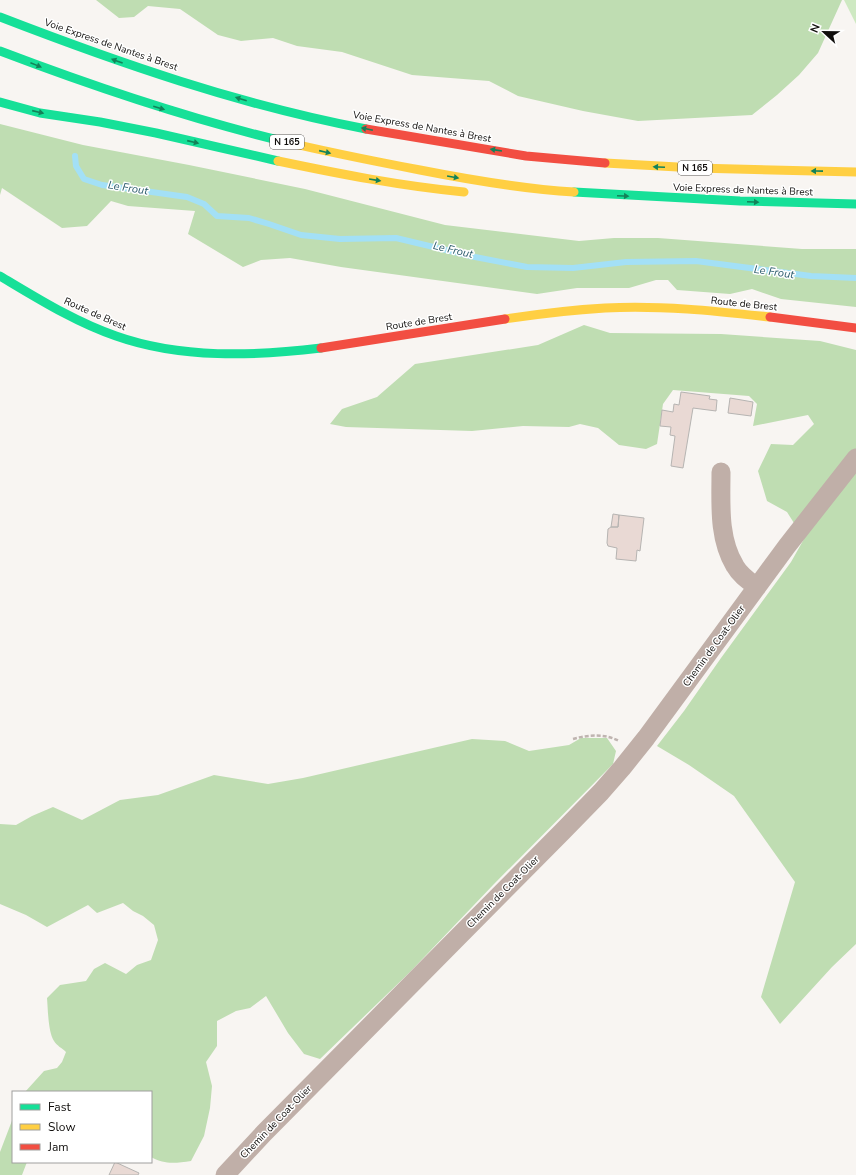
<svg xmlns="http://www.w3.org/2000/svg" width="856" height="1175" viewBox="0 0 856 1175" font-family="'Nunito Sans',sans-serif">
<rect width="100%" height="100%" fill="#f8f5f2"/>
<path fill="#cee9c2" d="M844,0H856V24Z"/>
<path fill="#bfddb2" d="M96,0H842L818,53L799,75L777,95L752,115L638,121L583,111L518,96L489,81L412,75L342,52L297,46L273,38L241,41L218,35L180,9L148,6L134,17L119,18Z
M0,124L83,145L189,165L305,189L445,225L579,241L614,238H658L802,249H856V307L781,299L752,289L730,294L677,290L668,280H656L629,288H577L537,294L341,267L290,258L261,260L243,267L188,234L195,211L128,206L111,201L87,226L62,228L2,188L0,195Z
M584,325L610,333L721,334L820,341L856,350V944L832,967L780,1024L761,997L795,882L734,796L689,765L657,746L684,711L721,658L791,562L804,539L787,512L767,501L758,471L771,444L793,445L814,424L808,415L753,426L757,404L749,396L673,390L663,404L657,444L646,449L619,445L598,428L580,424L569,427L523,426L472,431L346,427L330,424L342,409L377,397L415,364L538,345Z
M581,738H607L616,751L613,764L494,884L410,972L320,1059L304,1054L288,1033L266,996L250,1008L236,1011L217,1021V1046L206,1062L212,1086L210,1108L204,1136L191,1161C176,1163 165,1165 151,1157V1092H25L44,1071L57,1068L62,1062L66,1052C62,1048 57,1046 54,1041C48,1032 48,1009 47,998L60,985L86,981L94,969L105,963L126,974L137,965L151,960L158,940L154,925L143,916L133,911L123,903L97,913L88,905L47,927L26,915L0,904V824L16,825L32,816L53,807L82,820L120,800L158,795L214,775L268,784L303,778L472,739L505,741L529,751L569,745Z
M13,1118V1162H27L22,1175H0V1152Z"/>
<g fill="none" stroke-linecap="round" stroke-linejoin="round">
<path stroke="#a3e0f6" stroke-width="6" d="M75,156L76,166L84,179L102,185L187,197L204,204L217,216L249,218L269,224L301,235L340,239L396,238L475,257L527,267L573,268L626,262L696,261L811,276L856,278"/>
</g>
<path fill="#e9d9d4" stroke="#b6b4b2" d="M681,392L710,396L709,399L717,400L716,411L693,408L683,468L671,466L675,436L670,435L671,427L660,426L662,410L673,412L674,404L679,405Z
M730,398L753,402L751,416L728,413Z
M613,514L619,515L618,527H611Z
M619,515L644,518L640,551L637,550L636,561L616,559L617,548L608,546L607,543L608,529L611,527H618Z
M115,1162L139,1173L138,1175H109Z"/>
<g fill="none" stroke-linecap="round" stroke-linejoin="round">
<path stroke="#bfb4b0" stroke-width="2.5" stroke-dasharray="4 2" stroke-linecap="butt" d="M573,739C588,735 604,733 619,741"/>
<path stroke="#c0afa8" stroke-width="19" d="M721,472C721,503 718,538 735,566C740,575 749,581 757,587
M225,1175L264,1133L563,831L601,792L622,768L646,738L787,546L856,458"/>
<path stroke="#16e098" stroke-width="9" d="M0,17C119,63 240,105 366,129
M0,51C92,86 186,118 282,141
M0,102L40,113L100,122L156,133L278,161
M574,192L740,201L856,204
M0,276C37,298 75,322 116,336C181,359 254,356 321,348"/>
<path stroke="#ffcf43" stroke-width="9" d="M282,141C327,152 373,161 420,170C471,180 522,189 574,192
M278,161C340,174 401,186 464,192
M605,163L696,168L856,172
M505,319C538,314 571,310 605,308C660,305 715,311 770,317"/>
<path stroke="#f24e42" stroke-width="9" d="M366,129L526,156L605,163
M770,317L856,328
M321,348L505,319"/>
</g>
<defs><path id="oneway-solid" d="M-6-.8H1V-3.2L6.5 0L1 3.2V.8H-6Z"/></defs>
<g fill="#138259">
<use href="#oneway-solid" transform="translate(117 61) rotate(-160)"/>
<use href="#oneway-solid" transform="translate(36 65) rotate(22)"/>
<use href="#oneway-solid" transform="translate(241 99) rotate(-163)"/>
<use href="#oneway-solid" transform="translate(159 108) rotate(16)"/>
<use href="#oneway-solid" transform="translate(38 112) rotate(13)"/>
<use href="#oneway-solid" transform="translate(367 129) rotate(-168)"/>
<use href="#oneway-solid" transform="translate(193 142) rotate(13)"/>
<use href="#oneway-solid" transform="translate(496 150) rotate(-171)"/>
<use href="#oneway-solid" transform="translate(325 152) rotate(13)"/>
<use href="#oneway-solid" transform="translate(659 167) rotate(-177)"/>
<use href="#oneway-solid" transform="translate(817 171) rotate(-179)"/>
<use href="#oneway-solid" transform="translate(453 177) rotate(10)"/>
<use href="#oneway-solid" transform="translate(375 180) rotate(9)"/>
<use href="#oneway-solid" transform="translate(623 196) rotate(3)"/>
<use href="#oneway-solid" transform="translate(753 202) rotate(2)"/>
</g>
<g text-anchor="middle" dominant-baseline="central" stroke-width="3" stroke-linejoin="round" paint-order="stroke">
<g fill="#fff" stroke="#585655" stroke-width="1">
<rect x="270" y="135" width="34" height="14" rx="3"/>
<rect x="678" y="161" width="34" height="14" rx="3"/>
</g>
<g font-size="9" font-weight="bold" fill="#100e0c">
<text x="287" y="142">N 165</text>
<text x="695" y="168">N 165</text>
</g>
<g font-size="10" fill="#100e0c" stroke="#fff">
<text transform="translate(111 45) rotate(19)">Voie Express de Nantes à Brest</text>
<text transform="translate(422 127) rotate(10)">Voie Express de Nantes à Brest</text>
<text transform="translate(743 190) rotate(2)">Voie Express de Nantes à Brest</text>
<text transform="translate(744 304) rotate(6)">Route de Brest</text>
<text transform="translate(95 314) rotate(24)">Route de Brest</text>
<text transform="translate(419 322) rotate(-9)">Route de Brest</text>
<text transform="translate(714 646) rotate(-54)">Chemin de Coat-Olier</text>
<text transform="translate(503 892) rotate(-45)">Chemin de Coat-Olier</text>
<text transform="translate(276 1122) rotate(-46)">Chemin de Coat-Olier</text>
</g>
<g font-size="11" font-style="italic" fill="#295a6b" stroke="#fff">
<text transform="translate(128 188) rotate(9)">Le Frout</text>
<text transform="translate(453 250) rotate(13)">Le Frout</text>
<text transform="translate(774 272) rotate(8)">Le Frout</text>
</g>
</g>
<rect x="12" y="1091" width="140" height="72" fill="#ffffff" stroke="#9f9f9e"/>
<rect x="20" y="1104" width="20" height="6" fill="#16e098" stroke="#9f9f9e"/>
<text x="48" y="1111" font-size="12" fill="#100e0c">Fast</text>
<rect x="20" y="1124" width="20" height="6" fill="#ffcf43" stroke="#9f9f9e"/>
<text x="48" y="1131" font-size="12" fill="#100e0c">Slow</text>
<rect x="20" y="1144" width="20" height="6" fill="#f24e42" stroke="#9f9f9e"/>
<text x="48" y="1151" font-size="12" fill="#100e0c">Jam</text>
<g transform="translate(824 32) rotate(292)" stroke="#ffffff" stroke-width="3" paint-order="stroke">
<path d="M0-3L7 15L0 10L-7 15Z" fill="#100e0c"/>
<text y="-6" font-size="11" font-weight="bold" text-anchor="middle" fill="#100e0c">N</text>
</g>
</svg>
